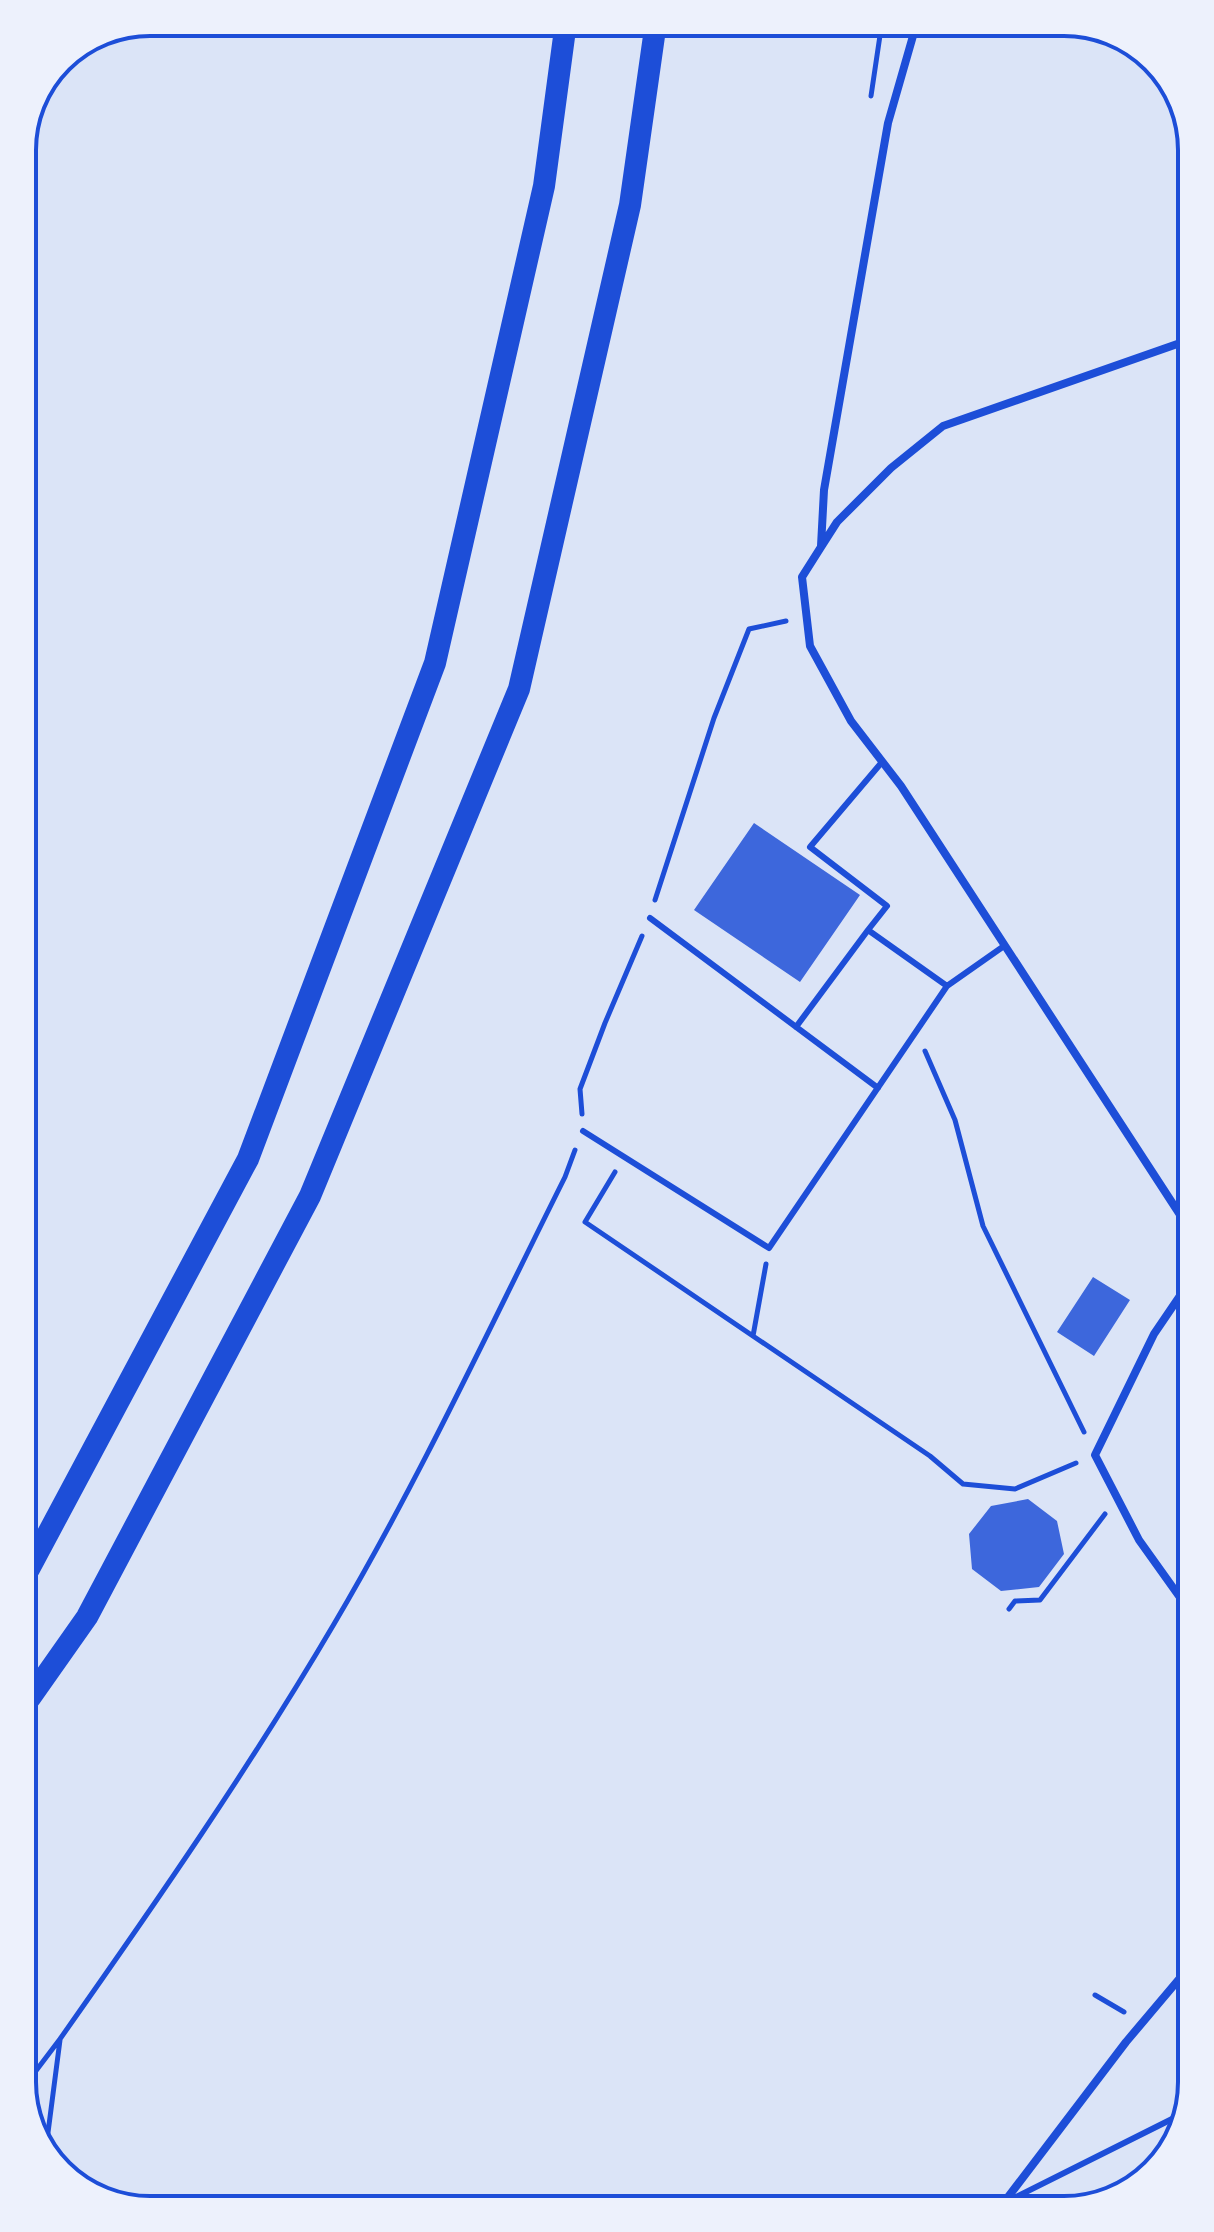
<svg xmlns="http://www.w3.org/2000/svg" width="1214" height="2232" viewBox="0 0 1214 2232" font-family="'Roboto Condensed',sans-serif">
<rect width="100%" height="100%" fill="#f2f2f2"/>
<path fill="#dbe4f7" d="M150,22H1073L1141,48L1182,101L1192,2090L1170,2153L1113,2200L142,2210L79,2188L32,2131L22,142L60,59Z"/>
<path fill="#3d67dc" d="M754,823L860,895L800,982L694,910Z
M1093,1277L1130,1300L1094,1356L1057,1332Z
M1028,1499L1057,1521L1064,1554L1039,1587L1001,1591L972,1569L969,1534L991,1506Z"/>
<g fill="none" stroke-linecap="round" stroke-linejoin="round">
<path stroke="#1d4ed8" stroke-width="5" d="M871,96L882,22
M655,900L714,718L749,629L786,621
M925,1051L955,1120L983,1226L1084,1432
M582,1114L580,1089L605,1023L642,936
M615,1172L585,1222L930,1456L963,1484L1015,1489L1076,1463
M753,1336L766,1264
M1009,1609L1015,1601L1040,1600L1105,1514
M1095,1995L1124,2012
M32,2076L60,2039C155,1904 250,1767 334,1624C419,1480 490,1327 565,1177L575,1150
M46,2148L60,2040"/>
<path stroke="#1d4ed8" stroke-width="6" d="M650,918L878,1088
M868,930L887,906L810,847L882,762
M796,1027L868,930L947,986
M583,1131L769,1248L947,986L1004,946
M1008,2201L1184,2113"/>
<path stroke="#1d4ed8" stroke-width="8" d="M1183,342L943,426L891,468L837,522L821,547L802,577L810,646L851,721L901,786L1188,1227
M821,546L824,490L888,123L917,22
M1188,1284L1154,1334L1095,1455L1139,1540L1189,1610
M1005,2201L1126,2042L1191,1965"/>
<path stroke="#1d4ed8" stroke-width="22" d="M29,1569L248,1159L435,663L544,186L566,22
M30,1698L87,1617L310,1196L519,689L630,205L656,22"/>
</g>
<path d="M0 0H1214V2232H0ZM150 36H1064A114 114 0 0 1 1178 150V2082A114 114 0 0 1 1064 2196H150A114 114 0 0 1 36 2082V150A114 114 0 0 1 150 36Z" fill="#edf1fc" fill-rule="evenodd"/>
<path fill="none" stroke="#1d4ed8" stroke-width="4" d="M150 36H1064A114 114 0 0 1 1178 150V2082A114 114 0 0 1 1064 2196H150A114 114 0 0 1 36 2082V150A114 114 0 0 1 150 36Z"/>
</svg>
